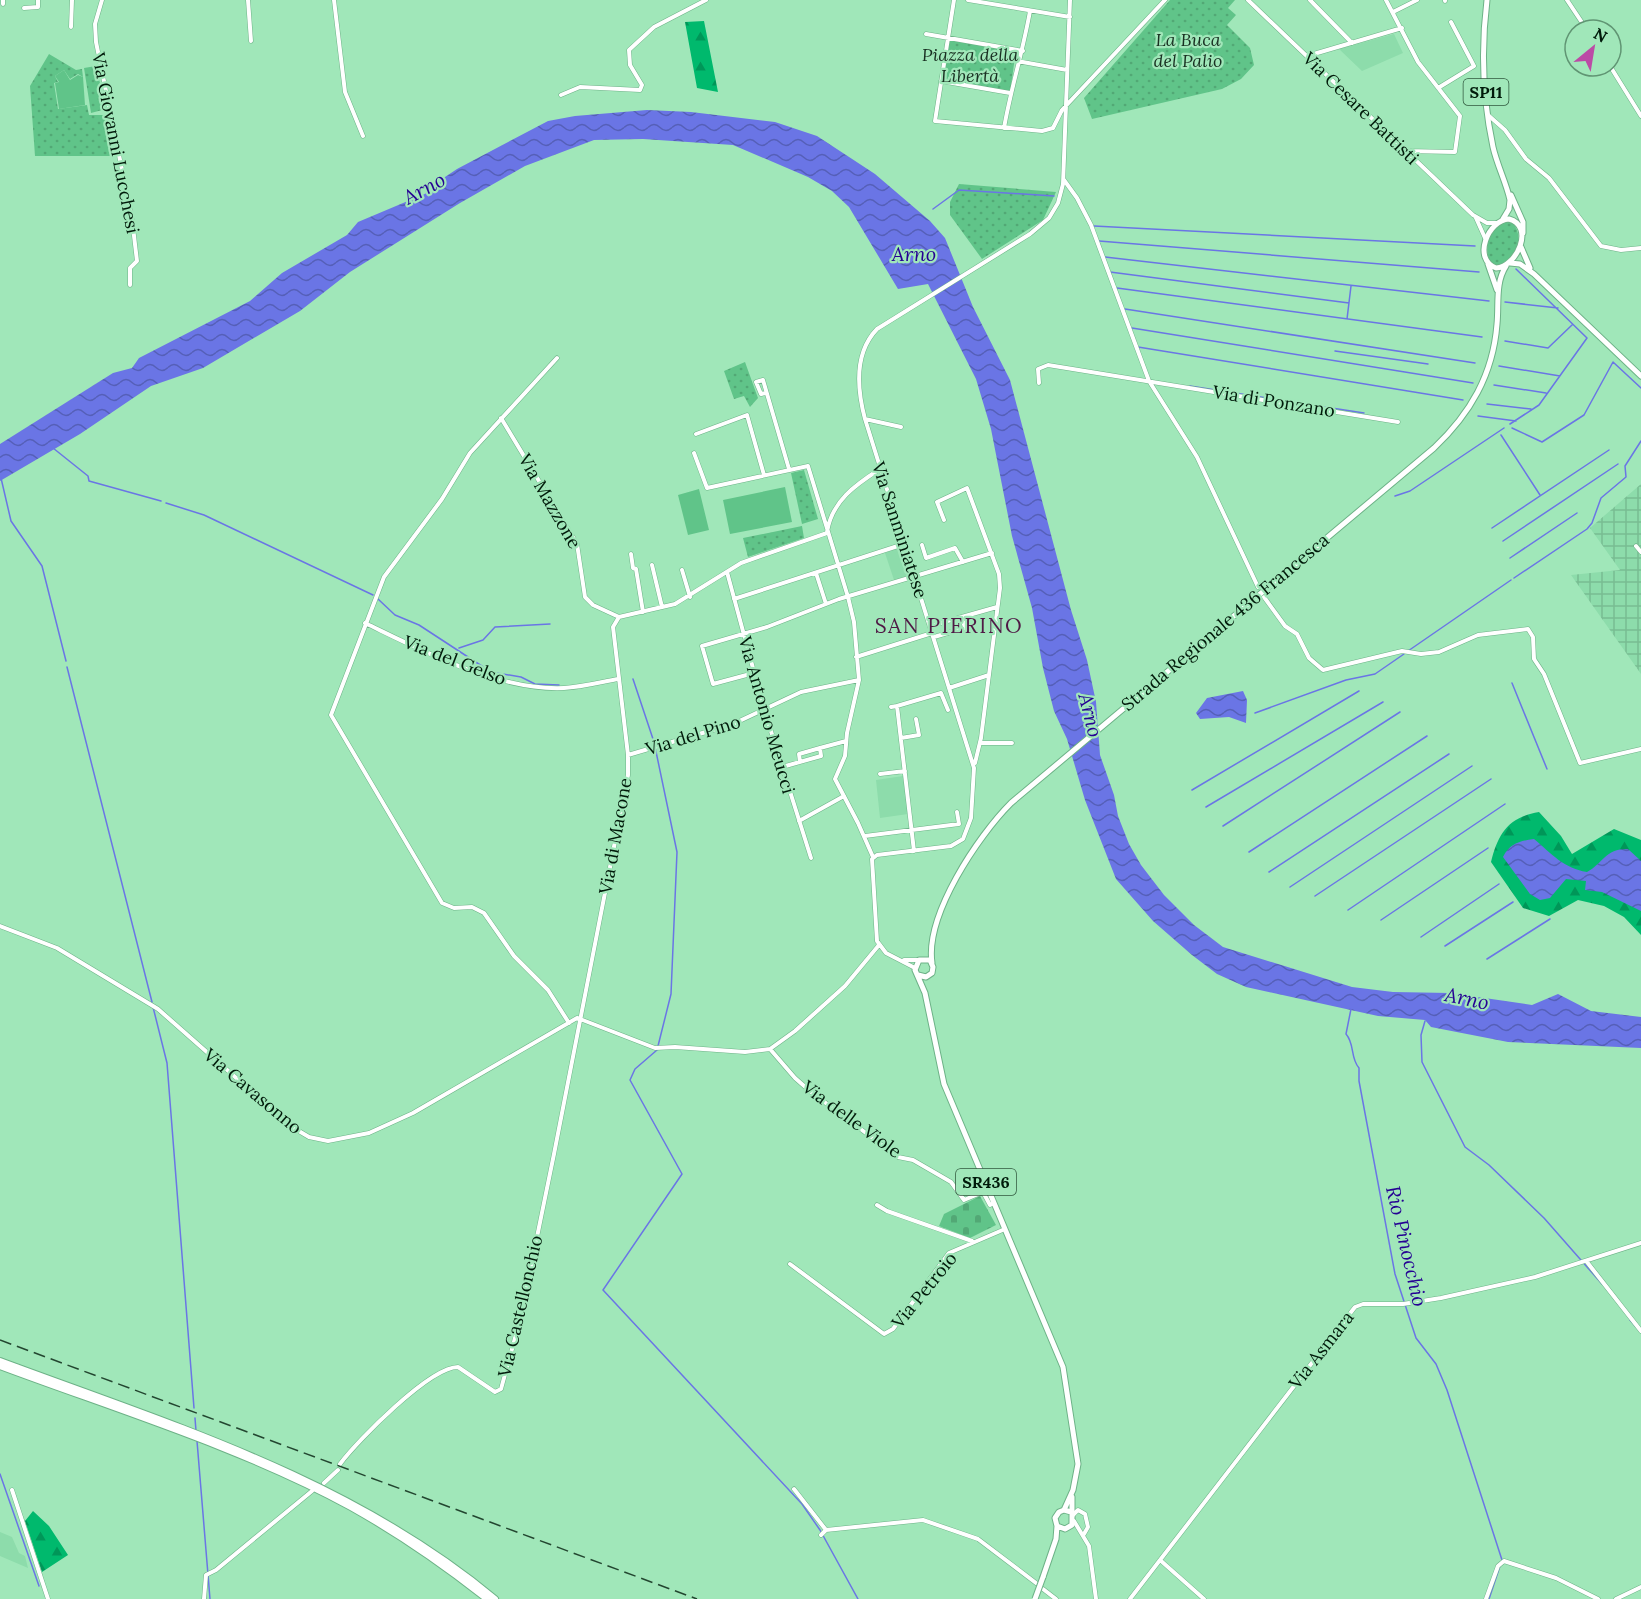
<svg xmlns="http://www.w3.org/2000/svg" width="1641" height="1599" viewBox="0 0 1641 1599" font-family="Lora,serif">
<defs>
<pattern id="industrial-grid" width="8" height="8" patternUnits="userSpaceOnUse" patternTransform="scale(1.5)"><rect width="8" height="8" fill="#8ddcab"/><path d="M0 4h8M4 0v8" fill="none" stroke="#78bc92"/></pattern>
<pattern id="grass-dots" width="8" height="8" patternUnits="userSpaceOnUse" patternTransform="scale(1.5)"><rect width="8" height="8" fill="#60c489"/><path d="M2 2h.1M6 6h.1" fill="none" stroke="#52a875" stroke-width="1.8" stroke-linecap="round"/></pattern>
<pattern id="forest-firs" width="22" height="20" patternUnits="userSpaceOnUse" patternTransform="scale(1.5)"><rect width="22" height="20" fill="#00b96d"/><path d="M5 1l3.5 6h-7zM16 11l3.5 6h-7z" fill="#009658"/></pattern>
<pattern id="cemetery-stones" width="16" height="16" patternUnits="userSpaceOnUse" patternTransform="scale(1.5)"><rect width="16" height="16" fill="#60c489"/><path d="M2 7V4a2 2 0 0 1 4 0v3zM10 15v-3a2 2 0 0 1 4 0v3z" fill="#52a875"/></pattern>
<pattern id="water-waves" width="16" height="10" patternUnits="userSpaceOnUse" patternTransform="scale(1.5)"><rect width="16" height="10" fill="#6a75e5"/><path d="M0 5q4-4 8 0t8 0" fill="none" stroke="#555fb8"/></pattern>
</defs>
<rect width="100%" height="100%" fill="#a0e7b9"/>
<path fill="#8ddcab" d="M1394,34L1403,53L1362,71L1339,49Z
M901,547L910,575L894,580L885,553Z
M903,776L908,814L880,818L876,780Z
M0,1532L12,1537L19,1553L25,1556L28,1568L0,1556Z"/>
<path fill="url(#industrial-grid)" d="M1641,484V674L1571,575L1620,570L1590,528Z"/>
<path fill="url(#grass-dots)" d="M1170,0H1235L1228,8L1236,15L1227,25L1250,48L1254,65L1241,79L1222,89L1092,119L1084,98Z
M948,38L1016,50L1010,93L941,81Z
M49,54L76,70L82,69L83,77L78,74L70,79L64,70L55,76L58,82L54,83L58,109L87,105L89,115H107L115,156H35L30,86Z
M96,66L106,109L91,113L84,68Z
M959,184L1056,192L1043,220L982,259L950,215V202Z
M1504,221L1512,222C1526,238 1515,257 1498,266L1490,262C1483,246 1490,231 1504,221Z
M745,362L758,398L750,407L744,396L734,399L724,371Z
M804,470L818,519L802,524L791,473Z
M802,526L804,538L748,557L743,538Z"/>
<path fill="url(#forest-firs)" d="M704,21L718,92L697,88L685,22Z
M1539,812L1561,836L1572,854L1614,829L1641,840V935L1624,917L1604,906L1578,900L1549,916L1523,908L1491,862C1498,834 1508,817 1539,812Z
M33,1511L49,1526L68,1555L42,1572L25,1521Z"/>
<path fill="url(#cemetery-stones)" d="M980,1196L996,1225L970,1238L939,1226L944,1214Z"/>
<path fill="#60c489" d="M64,70L70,80L78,75L83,77L85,105L59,109L55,83L59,82L55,76Z
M785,487L792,522L730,534L723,500Z
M699,489L709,530L688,535L678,495Z"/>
<path fill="url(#water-waves)" d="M647,110L691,112L775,122L817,136L875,174L930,221L945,238L973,307L1010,380L1071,610L1087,660L1096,702L1100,755L1114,795L1118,816L1129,844L1141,865L1164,895L1194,925L1223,947L1352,987L1393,992L1450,993L1532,1005L1558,994L1591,1011L1641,1017V1048L1508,1042L1431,1027L1425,1020L1378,1016L1246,987L1217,974L1192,955L1153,921L1116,879L1085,800L1067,739L1054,711L1043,668L1032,608L1012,536L991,429L976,379L928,284L898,289L849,207L832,191L808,177L733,145L643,139L594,140L525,166L460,203L350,272L300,311L203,368L151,386L80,434L0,481V444L113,373L132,368L139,358L250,301L282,273L347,235L358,222L434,190L442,179L457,169L548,121L575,116Z
M1243,691L1247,700L1246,723L1229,717L1200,719L1196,713L1207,698Z
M1534,839C1552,854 1563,868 1587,872C1604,863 1604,849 1628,849L1641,861V911L1602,892L1585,890L1586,881L1566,879L1550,898L1540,900L1530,894L1503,857C1510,843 1520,841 1534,839Z"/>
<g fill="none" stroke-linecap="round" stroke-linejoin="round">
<path stroke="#6a75e5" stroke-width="1.5" d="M933,209L959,190L1054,196
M1094,226L1475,246
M1099,241L1479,272
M1105,257L1489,301
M1110,272L1349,303
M1117,288L1482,337
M1505,302L1558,308
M1125,309L1475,363
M1347,319L1351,286
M1132,328L1473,383
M1505,341L1548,348L1572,325
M1138,347L1463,400
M1335,351L1428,364
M1499,366L1560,376
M1494,385L1546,393
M1190,386L1364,413
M1487,404L1531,409
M1478,416L1516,421
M1510,424L1539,405L1587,338L1516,269
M1512,428L1542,442L1584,415L1613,362L1641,388
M1501,435L1540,495
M53,448L88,476L89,481L161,501
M1,478L11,521L42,566L66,661
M1395,496L1410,491L1504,428
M166,503L204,515L373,595
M1492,528L1609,450
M1503,541L1618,464
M1510,558L1577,513
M1514,578L1587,529L1592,523L1601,498L1626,477L1625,466L1641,441
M378,599L395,615L419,625L491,672L521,677L535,684L559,685
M459,648L483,640L495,627L550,624
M1408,651L1511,580
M67,667L152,1002
M633,679L654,742L677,852L671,994L657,1050L635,1069L630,1080L682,1174L603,1290L802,1504L820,1530L858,1599
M1512,683L1547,769
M1255,713L1346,680L1375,674L1404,654
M1192,790L1359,691
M1206,807L1383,702
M1223,826L1400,712
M1249,852L1427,736
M1269,872L1449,754
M1290,887L1472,766
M1315,896L1491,779
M1348,910L1505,804
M1381,920L1488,848
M1421,937L1499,884
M1445,946L1513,902
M1487,959L1550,919
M153,1007L167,1063L194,1408
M1351,1009L1346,1034C1355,1044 1350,1058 1359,1068V1081L1395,1274L1416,1338L1436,1364L1447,1390L1502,1560
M1425,1021L1421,1035L1422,1062L1465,1147L1489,1165L1544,1218L1602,1284
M1630,1320L1637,1328
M195,1418L196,1431
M197,1441L210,1599
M0,1474L39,1586
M1489,1599L1500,1566"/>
<defs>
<path id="minor" d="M3,0V4
M102,0L95,24L96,42L132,219L137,261L130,268V285
M248,0L251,41
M334,0L345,92L363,136
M954,0L935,121L1042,131L1053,128L1062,110L1165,0
M968,0L1070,17
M1248,0L1473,215L1487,223H1497
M1310,0L1352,43
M1386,0L1418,62L1460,116L1455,152L1406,151
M1445,0V1
M1567,0L1587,30
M24,8L38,7V0
M1393,12L1417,0
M71,27L72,0
M926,34L1023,51
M1307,56L1402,28
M1017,61L1067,70
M1610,66L1641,116
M941,81L1010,93
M1438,88L1474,66L1451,22
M561,95L580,87L640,90L642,85L630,65L629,50L654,27L706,0
M1488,115L1505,130L1526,159L1549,178L1601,246L1621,250L1641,248
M1004,128C1011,88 1023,51 1030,11
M1064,180L1077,198L1091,225L1149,381L1197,457L1258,587
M1476,218L1485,238
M557,358L470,453L442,499L384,577L331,715L442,903L454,908L472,907L484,913L514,956L548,990L569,1023
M1039,383L1038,369L1048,365L1398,422
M766,393L761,394L756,382L763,380L789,469
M501,418L577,544L585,597L593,605L619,617L675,604L741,563L827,533
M865,419L901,427
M696,434L747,415L764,475
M694,453L707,488L808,466L848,597L854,622L859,680L847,733L845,756L835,779L858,823L873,857
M944,520L937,502L967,488L999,574L1000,588L981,738L975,763
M827,532C832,501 855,485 880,469
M922,545L926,558L955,548L963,562
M1636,546L1641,552
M631,554L633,568L636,569L643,612
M652,565L662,607
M682,570L690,597
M727,572L764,709L811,858
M816,573L826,604
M1264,597L1285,626L1297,634L1309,658L1323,670L1402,651L1421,654L1439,652L1478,635L1528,629L1533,637L1534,659L1544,674L1580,763L1641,749
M734,599L904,544
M365,623C423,651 498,691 564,688C582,687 601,682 618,679
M930,626L997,607
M934,637L965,628L962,617
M856,657L932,633
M754,673L713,684L702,646L767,627L839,599L992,553
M949,688L989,675
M891,707L897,706
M901,738L919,735L916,719
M980,743H1012
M628,755L733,724L801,692L859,680
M800,762L799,754L820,748
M782,767L821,756L820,748L846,741
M880,774L905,771
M799,821L844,796
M865,836L959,824L957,812
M914,851L897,706L941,693L948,710
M0,926L57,948L158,1009L292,1127L309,1137L328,1141L369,1133L413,1113L577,1018L580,1019
M904,960H919
M915,968L886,953L877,941L872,859L877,855L951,846L963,839L971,818L974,768L865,419C857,389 854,353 877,329L1030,234L1049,218L1058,203L1063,184L1070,0
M580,1019L655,1048L675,1047L745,1052L770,1049L795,1031L845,986L879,945
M770,1049L795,1078L811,1092L898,1157L913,1160L951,1182L964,1200L983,1192L990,1205L994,1203
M877,1205L887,1211L972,1241
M1587,1262L1641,1331
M790,1264L884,1334L893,1329L949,1253L1005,1229
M340,1464C358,1440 430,1367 458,1367L495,1392L501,1389L520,1320L554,1154L628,775V755L613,627L619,617
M324,1483L338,1470
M794,1489L826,1530
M12,1490L48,1599
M1073,1515L1078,1510L1085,1514L1088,1527L1084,1534
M1074,1521L1089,1546L1096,1599
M826,1530L923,1520L978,1539L1036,1583
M821,1535L826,1530
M1160,1560L1204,1599
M1043,1589L1056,1599
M204,1599L206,1575L216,1570L312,1491
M1130,1599L1355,1307L1363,1304H1403L1441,1298L1535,1277L1641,1243
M1486,1599L1498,1566L1504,1561L1556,1578L1598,1599
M1616,1599L1641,1587"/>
<path id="major" d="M1487,0C1481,48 1483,100 1493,147C1497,165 1506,182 1510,200L1509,209L1503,219
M1511,195L1523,222V233
M1509,219C1535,226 1517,267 1496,268C1472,259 1488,220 1509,219Z
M1521,247L1530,268
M1510,263L1520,264L1534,274L1641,376
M1488,264L1497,290
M932,963C925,915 978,836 1011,803L1434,448C1470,414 1493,375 1497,324C1499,304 1495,283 1506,266
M918,975L926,977L932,973L933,967L930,960H919L915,970L925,993L944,1084L1063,1367L1078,1464L1073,1490L1064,1510
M1071,1512L1064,1510L1059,1512L1055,1518L1057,1526L1065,1529L1072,1525V1497
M1043,1577L1056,1539L1057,1526"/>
<path id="highway" d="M0,1361C172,1425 351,1479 495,1599
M0,1366C115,1409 243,1448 351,1507C399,1534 444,1565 487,1599"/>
</defs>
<use href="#minor" stroke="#6db287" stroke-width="5"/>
<use href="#major" stroke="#6db287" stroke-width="7"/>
<use href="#highway" stroke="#6db287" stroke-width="8"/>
<use href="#minor" stroke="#fff" stroke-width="4"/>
<use href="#major" stroke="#fff" stroke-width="5"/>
<use href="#highway" stroke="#fff" stroke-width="6"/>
<path stroke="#234630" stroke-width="1.5" stroke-dasharray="12 6" stroke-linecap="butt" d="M0,1340L697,1599"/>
<defs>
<path id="major-bridge" d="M1035,1599L1043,1577"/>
</defs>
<use href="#major-bridge" stroke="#6db287" stroke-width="7" stroke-linecap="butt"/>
<use href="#major-bridge" stroke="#fff" stroke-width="5"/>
</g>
<g text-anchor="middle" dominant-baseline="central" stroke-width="4.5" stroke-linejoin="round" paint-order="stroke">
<g fill="#a0e7b9" stroke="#30583e" stroke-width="1.5">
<rect x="1463.5" y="79" width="45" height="26" rx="4.5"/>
<rect x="956" y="1169" width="60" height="26" rx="4.5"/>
</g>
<g font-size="16" font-weight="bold" fill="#001a0a">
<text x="1486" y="92">SP11</text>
<text x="986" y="1182">SR436</text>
</g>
<g font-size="18" font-style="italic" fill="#193022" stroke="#a0e7b9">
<text x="1188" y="39">La Buca<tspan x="1188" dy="21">del Palio</tspan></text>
<text x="970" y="54">Piazza della<tspan x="970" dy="21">Libertà</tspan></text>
</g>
<g font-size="18" fill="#001a0a" stroke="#a0e7b9">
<text transform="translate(1361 108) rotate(44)">Via Cesare Battisti</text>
<text transform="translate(116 143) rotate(79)">Via Giovanni Lucchesi</text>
<text transform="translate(1274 401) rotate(9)">Via di Ponzano</text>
<text transform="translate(550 501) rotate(60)">Via Mazzone</text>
<text transform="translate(900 530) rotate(72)">Via Sanminiatese</text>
<text transform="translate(1225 622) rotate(-40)">Strada Regionale 436 Francesca</text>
<text transform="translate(455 660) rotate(21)">Via del Gelso</text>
<text transform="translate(767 715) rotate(74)">Via Antonio Meucci</text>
<text transform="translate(693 735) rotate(-17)">Via del Pino</text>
<text transform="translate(615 836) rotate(-80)">Via di Macone</text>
<text transform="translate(253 1091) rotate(40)">Via Cavasonno</text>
<text transform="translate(852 1119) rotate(36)">Via delle Viole</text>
<text transform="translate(924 1290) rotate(-51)">Via Petroio</text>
<text transform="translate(520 1306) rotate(-77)">Via Castellonchio</text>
<text transform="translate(1321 1350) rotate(-52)">Via Asmara</text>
</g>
<g font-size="20" font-style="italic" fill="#250193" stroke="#a0e7b9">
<text transform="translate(424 188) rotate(-28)">Arno</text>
<text x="914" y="253">Arno</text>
<text transform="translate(1091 715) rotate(76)">Arno</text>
<text transform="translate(1467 998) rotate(12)">Arno</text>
<text transform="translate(1407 1246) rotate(77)">Rio Pinocchio</text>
</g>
<g font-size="21" letter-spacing="1.5" fill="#4f1945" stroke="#a0e7b9">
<text x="949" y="625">SAN PIERINO</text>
</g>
</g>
<g transform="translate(1593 48) rotate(30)"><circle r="28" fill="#a0e7b9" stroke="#609573" stroke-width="1.5"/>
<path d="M0-4.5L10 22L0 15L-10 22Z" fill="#bc4ba6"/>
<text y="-9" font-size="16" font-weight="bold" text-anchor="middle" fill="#001a0a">N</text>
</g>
</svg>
